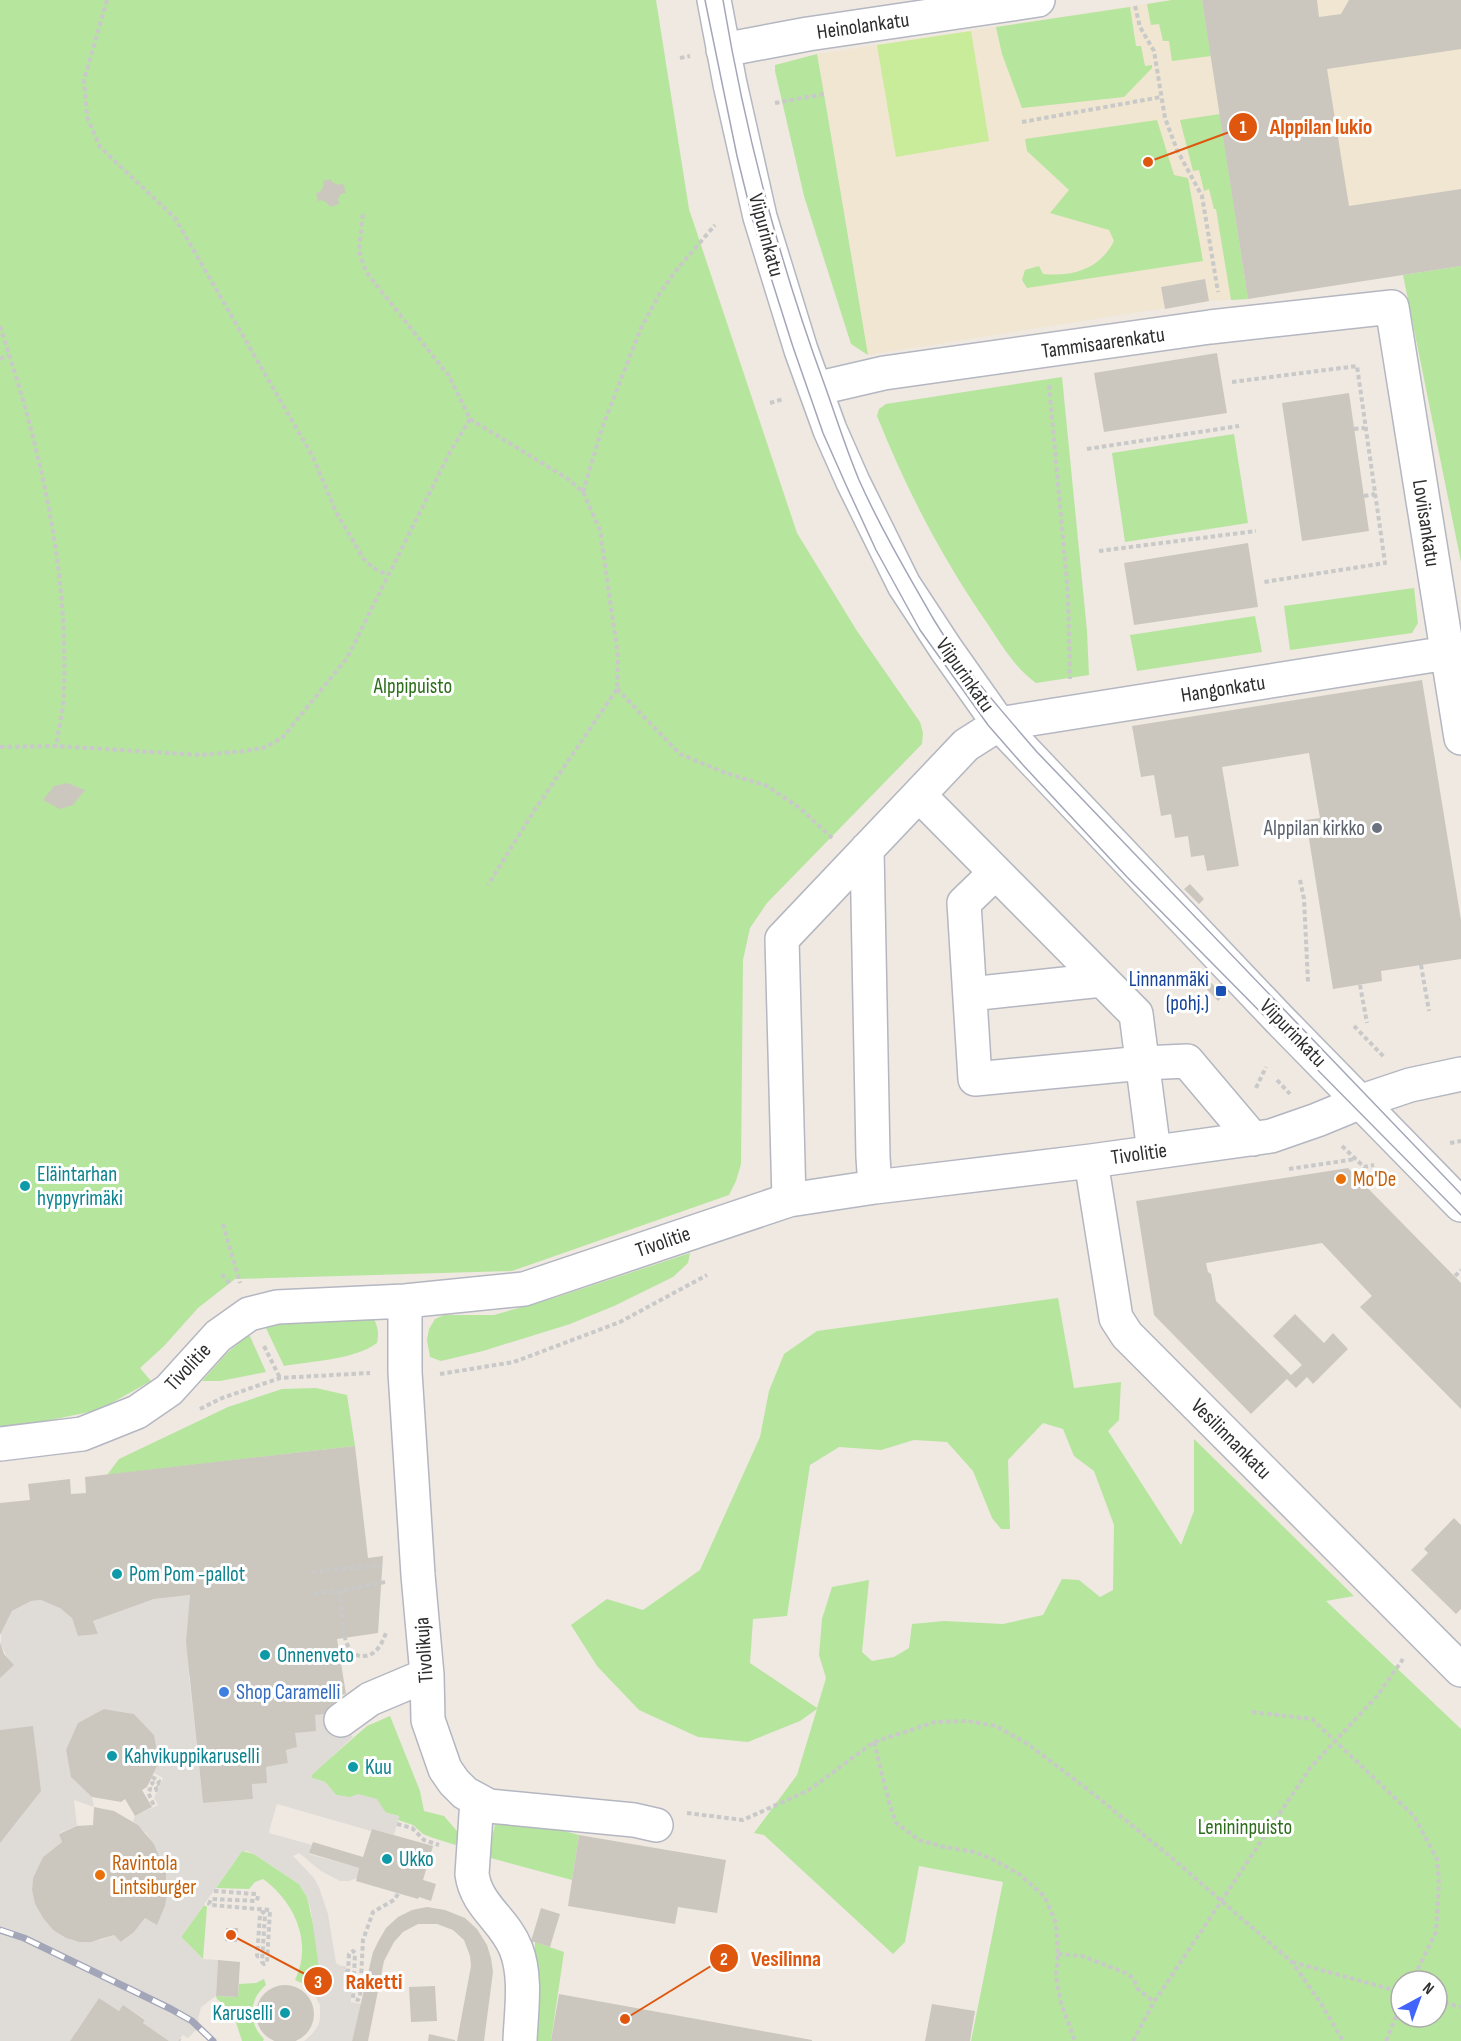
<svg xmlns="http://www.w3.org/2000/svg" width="1461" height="2041" viewBox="0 0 1461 2041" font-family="'Sofia Sans Condensed',sans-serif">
<rect width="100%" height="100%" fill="#efe9e1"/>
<path fill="#f0e6d1" d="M1172,0H1461V266L1248,299L1209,301L868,355L817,54Z"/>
<path fill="#b6e59e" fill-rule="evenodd" d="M0,0H656L689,209L797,533L857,631L920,722L923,733L922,744L767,903L750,928L743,960L741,1164L736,1181L729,1195L512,1271L235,1279L198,1308L164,1346L140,1368L151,1381L99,1410L21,1426L0,1427Z
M1172,0H1202L1211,56L1172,61L1169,41H1163L1159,24L1151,25L1147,4Z
M1130,7L1136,46H1141L1145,66L1152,65V68L1124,97L1022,108L1002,54L996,27Z
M817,54L824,94L868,355L851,344L804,196L775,71V65Z
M1220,114L1248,299L1231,300L1216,209H1214L1209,189L1204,191L1199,170L1193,171L1180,120Z
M1157,120L1174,175L1188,178L1203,261L1027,288L1022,280L1025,270L1039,266L1043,274C1073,277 1100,269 1114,241L1109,230L1050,213L1069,190L1027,151L1025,139Z
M1461,266V562L1403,275Z
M1062,377L1087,631L1089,675L1036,683C1015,668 1001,644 987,623C941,556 907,491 877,416L879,409L886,404Z
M1234,434L1248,523L1125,542L1112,453Z
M1414,588L1418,623L1412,633L1290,650L1284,606Z
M1255,616L1262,652L1137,671L1130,635Z
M690,1253L688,1263L673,1277L614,1306L570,1324L483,1351L441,1361L430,1357L427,1340L429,1329L435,1319L444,1315H494L554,1298Z
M1058,1298L1074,1388L1121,1382L1119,1420L1108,1431L1181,1545L1194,1511V1439L1354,1596L1326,1601L1461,1729V2041H971L1003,1882L919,1866L905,1942L893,1954L764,1835L754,1833L797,1775L817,1709L800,1721L748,1742L698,1737L639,1710L597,1666L571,1625L607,1599L643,1610L700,1570L760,1437L769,1391L784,1354L817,1331ZM1043,1423L1063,1429L1074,1456L1094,1471L1114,1525L1113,1590L1100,1597L1079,1580L1062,1579L1043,1615L1003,1624L944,1621L912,1624L909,1648L894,1657L872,1661L862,1652L869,1580L832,1587L822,1619L819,1655L826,1678L817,1708L750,1663L753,1619L787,1616L810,1465L839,1447L881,1450L914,1440L947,1442L973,1471L992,1518L1001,1529H1010L1008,1460ZM1401,1981H1437V2017H1401Z
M369,1316L374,1319C378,1327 379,1334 377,1343C354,1360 312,1361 284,1366L264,1324Z
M249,1334L266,1372L220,1381H202L227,1353Z
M316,1388L347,1395L355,1446L107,1475L119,1459L228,1407L282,1389Z
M390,1716L420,1791L424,1811L444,1816L462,1837V1847L433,1838L423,1834L413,1825L398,1820L399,1816C377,1812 358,1798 336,1795L325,1782L312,1778L311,1775L367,1726Z
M538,1824L579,1835L572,1880L487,1857L495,1825Z
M242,1851L254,1854L299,1884L307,1897L315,1933L321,1983L315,1996L304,1984L295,1980C313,1943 295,1902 263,1879L255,1882L249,1889L216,1888Z
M204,1905L207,1907L203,1959L181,1937Z
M535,1942L564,1952L551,2041H531Z
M264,1979L266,1985C248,2000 248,2023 264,2039L263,2041H242L233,2013L217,1999L216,1996L238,1997L239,1984L256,1983Z"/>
<path fill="#c9ec9a" d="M971,31L989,141L896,157L877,45Z"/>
<path fill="#dfdcd8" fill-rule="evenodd" d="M312,1582L241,1669L189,1675L203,1803L253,1799L252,1784L266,1767L288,1763L286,1750L295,1733L315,1730V1715L335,1713L353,1737L312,1775V1778L325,1782L336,1795L350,1797L358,1794L377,1799L386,1813L399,1816L394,1835L372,1829L371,1831L277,1804L270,1828L269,1833L312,1845L309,1854L359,1868L357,1878L349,1881H340L321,1871L299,1853L293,1856L314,1878L319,1887L328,1914L336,1963L341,1966H346V1975H351V2002L361,2004L352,2041H304L313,2033L319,2024L320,2016V2005L315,1996L321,1982L311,1911L307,1897L299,1884L254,1854L247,1851H242L181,1937L203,1959L218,1960L216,1996L201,2007L198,2019L200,2026L188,2038L183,2035L178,2041H169L143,2023L145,2019L124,2006L119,2011L99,1998L70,2041H0V1843L20,1728L0,1730V1676L8,1659L1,1645V1632L12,1611L31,1601L41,1600L52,1603L66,1612L72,1618L79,1636L98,1634L93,1621L154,1599ZM104,1709L134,1714L154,1735L159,1762L154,1773L163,1778L154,1798L158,1805L135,1816L133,1821L147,1834L163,1863L168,1883L167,1896L165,1906L157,1924L145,1918L134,1932L122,1942L114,1935L101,1940L79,1942L66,1938L53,1930L43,1918L35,1904L32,1890L33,1878L43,1857L62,1842L59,1833L77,1826L74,1800L94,1807L92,1797L71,1776L66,1750Z"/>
<path fill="#cbc7bf" d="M1202,0H1317L1319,17L1341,14L1349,0H1461V49L1327,69L1349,206L1461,189V266L1248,299Z
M331,179L332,182L338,185L343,183L346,193L341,194L338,199L339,204L330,207L328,204L322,200L318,201L316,193L320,192L324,185L323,181Z
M1205,279L1209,301L1165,309L1161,287Z
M1217,353L1227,413L1104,432L1094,373Z
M1349,393L1369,531L1302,541L1282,403Z
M1248,543L1258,607L1134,625L1124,563Z
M1422,680L1461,920V959L1381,971L1382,981L1333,989L1306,820L1320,818L1309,753L1222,767L1239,866L1207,871L1204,855L1191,857L1188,836L1175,838L1171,814L1161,816L1154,775L1141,777L1132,726Z
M67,783L85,790L73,805L60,809L43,800L54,786Z
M1190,884L1204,899L1199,904L1184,889Z
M1209,981L1224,995L1218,1001L1204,986Z
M1348,1168L1461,1283V1409L1360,1307L1372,1296L1322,1243L1206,1263L1208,1272L1211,1274L1216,1301L1291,1375L1302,1365L1273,1336L1295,1314L1324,1343L1333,1333L1348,1349L1313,1384L1307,1377L1296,1388L1287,1379L1251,1414L1154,1315L1136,1201Z
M355,1446L368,1558L383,1556L378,1633L337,1639L346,1694L334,1696L335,1713L315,1715L316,1731L295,1733L297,1747L286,1750L288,1763L266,1767L267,1783L252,1784L253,1799L203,1803L186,1642L190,1595L154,1599L93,1621L98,1634L78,1636L72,1618L60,1608L41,1600L31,1601L12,1611L0,1635V1503L30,1500L28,1484L70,1479L71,1494L86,1493L85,1477Z
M1454,1518L1461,1525V1609L1456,1614L1411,1570L1428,1553L1424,1549Z
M0,1642L4,1654L14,1665L0,1678Z
M104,1709L134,1714L154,1735L159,1762L147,1787L142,1790L152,1807L135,1816L125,1799L121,1802L92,1797L71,1777L66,1750L78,1723Z
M33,1726L41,1791L0,1843V1730Z
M94,1807L114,1811L138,1825L154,1844L166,1873L167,1896L165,1906L157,1925L145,1918L134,1932L121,1942L114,1935L91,1942H79L66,1938L53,1930L43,1918L35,1904L32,1890L33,1878L43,1857L62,1842L59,1834L77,1826L93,1825Z
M372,1829L433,1846L423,1880L436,1884L431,1901L419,1897L418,1899L356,1881L359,1868L309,1853L313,1842L363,1857Z
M579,1835L726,1860L717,1913L678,1907L675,1924L568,1906Z
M427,1907L445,1910L465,1918L477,1929L487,1945L491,1958L493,1972L484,2041H457L471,1966L470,1956L464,1940L453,1930L437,1924H418L403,1932L394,1942L384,1961L368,2041H352L373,1952L379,1940L386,1928L398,1917L412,1910Z
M541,1908L560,1914L550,1947L531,1941Z
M226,1928H238L237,1942L225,1941Z
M218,1960L240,1962L238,1997L216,1996Z
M256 2014a29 29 0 1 1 58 0a29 29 0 1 1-58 0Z
M435,1986L437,2021L411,2022L409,1987Z
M559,1994L812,2040V2041H551Z
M99,1998L119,2011L123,2005L145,2020L143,2023L169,2041H70Z
M932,2004L975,2011L970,2041H925Z
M429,2034L455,2040V2041H428Z"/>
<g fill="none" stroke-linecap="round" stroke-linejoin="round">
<defs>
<path id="minor" d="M714,0L730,84L760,217L801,350L830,430L853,482L904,585L946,649L999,724L1279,1019L1461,1205
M723,50L808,34L1038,0
M815,389L884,373L1210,327L1392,307L1461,738
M919,795L1136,1014L1154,1152
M867,849L873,1157L875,1187
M995,873L964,903L975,1079L1143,1063L1187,1061L1253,1139
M970,994L1102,980
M1091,1161L1116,1318L1127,1335L1461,1670
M789,1200L782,939L966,745L999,724L1447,653
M405,1301V1372L418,1575L427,1675L428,1720L445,1769L454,1782L465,1793L489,1806L634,1820L656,1825
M0,1444L82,1434L137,1412L169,1390L218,1336L249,1314L277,1307L405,1301L524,1289L789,1200L875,1187L1091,1161L1271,1136L1317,1120L1368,1099L1410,1085L1461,1074
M341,1720L370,1699L427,1675
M477,1800L472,1874C476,1906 505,1920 516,1949C527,1977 521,2012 520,2041"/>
</defs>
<use href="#minor" stroke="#b4b7c1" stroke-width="36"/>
<path stroke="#c9c9c9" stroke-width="4" stroke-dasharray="4.5 3" stroke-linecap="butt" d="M107,0L84,80L87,117L100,147L175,218L313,457L336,512L363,558L372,567L387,575
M1135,6L1140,27L1154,51L1165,118L1177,150L1202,196L1218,292
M680,58L690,56
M775,103L824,94
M1022,122L1161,97
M0,326C39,444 68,563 64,688C64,707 59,727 56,746
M0,359L9,355
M1232,382L1357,366L1385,563L1264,582
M1049,385L1068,594L1070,679
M770,403L783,399
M470,419L568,479L583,492L600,530L618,656L617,689L534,811L488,885
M1354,429L1365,428
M1087,449L1239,426
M583,492L602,428L641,328L660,293L674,273L715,225
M1364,496L1375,494
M1099,551L1256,531
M617,689L680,754L723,772L767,786L801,809L832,838
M0,747L56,746L200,755L246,751L266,747L283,737L347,658L451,450L470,419L449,376L366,272L359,251L363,212
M1300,880L1304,899L1308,982
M1421,965L1429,1011
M1360,985L1367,1023
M1354,1026L1385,1058
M1277,1080L1290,1094
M1256,1088L1266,1067
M1450,1143L1461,1141
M1342,1146L1364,1167L1374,1165
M1289,1169L1356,1159
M223,1224L240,1283
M222,1274L230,1284
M1455,1276L1461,1270
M264,1346L280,1378
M440,1374L514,1362L620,1322L707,1275
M200,1409L222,1398L280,1378L370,1373
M312,1572L382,1565
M340,1591C342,1607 339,1659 364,1656C377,1655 382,1643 386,1633
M314,1593L340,1591L385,1582
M1252,1712L1312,1719L1414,1816L1437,1859L1439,1883L1436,1932L1412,1981
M874,1742L889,1802L896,1823L919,1840L944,1847L975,1852L994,1860L1019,1874L1045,1897L1056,1923L1058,1954L1056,1977L1061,2003L1075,2041
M152,1777L159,1781L158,1784L152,1783L156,1787V1790L150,1789L148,1792L154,1806
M687,1813L743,1820L809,1790L874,1742L935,1722L968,1721L996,1726L1028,1744L1091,1792L1172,1858L1292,1962L1322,2005L1343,2041
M397,1824L412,1828L424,1840L439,1845
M214,1891L256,1894L258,1896L257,1901L211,1899L209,1904L211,1905L270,1910L267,1962L264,1964L262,1962L265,1914L263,1912L260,1915L257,1957L255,1959
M1058,1954L1082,1956L1126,1973L1133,1978L1138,1989L1154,2002
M1292,1962L1401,1992
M346,1972L348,1971L349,1954L353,1951L355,1953L353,1998L358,2000L360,1997L363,1940L373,1912L394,1900L398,1894
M1437,2001L1461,2007
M179,2040L180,2041
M1133,2041L1154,2002L1310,1768L1377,1696L1403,1659
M1386,2041L1401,2004"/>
<use href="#minor" stroke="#fff" stroke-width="33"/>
<path stroke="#a3a6b8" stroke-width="1.5" d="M705,0L737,156L753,221L793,347L823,433L846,485L876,550L920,630L988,725L1023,765L1127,877L1461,1215
M723,0C745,131 779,261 825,386C836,417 846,449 859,480C880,527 908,575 934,620C963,668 1001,710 1037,752L1461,1194"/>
<defs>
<path id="rail" d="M0,1930L24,1938L171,2009L192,2021L213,2041"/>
</defs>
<use href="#rail" stroke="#a3a6b8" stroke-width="7"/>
<use href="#rail" stroke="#fff" stroke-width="4.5" stroke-dasharray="14" stroke-linecap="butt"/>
</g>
<circle fill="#6b7280" stroke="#fff" stroke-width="2" cx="1377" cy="828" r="6"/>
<rect fill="#1a4fb4" stroke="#fff" stroke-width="2" x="1215" y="985" width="12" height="12" rx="3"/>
<g fill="#e8710a" stroke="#fff" stroke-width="2">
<circle cx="1341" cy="1179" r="6"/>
<circle cx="100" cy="1875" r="6"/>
</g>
<g fill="#0f9aa8" stroke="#fff" stroke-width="2">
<circle cx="25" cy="1186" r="6"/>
<circle cx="117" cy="1574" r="6"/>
<circle cx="265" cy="1655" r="6"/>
<circle cx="112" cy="1756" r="6"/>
<circle cx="353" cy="1767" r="6"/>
<circle cx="387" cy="1859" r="6"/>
<circle cx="285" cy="2013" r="6"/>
</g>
<circle fill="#3f7fe0" stroke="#fff" stroke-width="2" cx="224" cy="1692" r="6"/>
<g text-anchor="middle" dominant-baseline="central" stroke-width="6" stroke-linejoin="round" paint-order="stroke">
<g font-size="21" fill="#2e2e2e" stroke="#fff">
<text transform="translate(863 26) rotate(-8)">Heinolankatu</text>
<text transform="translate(766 235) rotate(75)">Viipurinkatu</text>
<text transform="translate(1103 343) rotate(-8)">Tammisaarenkatu</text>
<text transform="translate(1426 523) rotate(81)">Loviisankatu</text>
<text transform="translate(965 675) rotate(55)">Viipurinkatu</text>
<text transform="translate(1223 689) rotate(-9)">Hangonkatu</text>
<text transform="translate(1293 1033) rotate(46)">Viipurinkatu</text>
<text transform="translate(1139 1154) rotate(-8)">Tivolitie</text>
<text transform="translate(663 1242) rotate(-19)">Tivolitie</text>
<text transform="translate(188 1367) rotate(-47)">Tivolitie</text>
<text transform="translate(1231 1439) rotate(45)">Vesilinnankatu</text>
<text transform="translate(424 1650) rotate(-94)">Tivolikuja</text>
</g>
<g font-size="21" fill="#2c6e1b" stroke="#fff">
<text x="413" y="686">Alppipuisto</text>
<text x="1245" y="1827">Lenininpuisto</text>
</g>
<g font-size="21" fill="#5b616d" stroke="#fff" text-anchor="end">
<text x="1365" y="828">Alppilan kirkko</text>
</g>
<g font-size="21" fill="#164399" stroke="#fff" text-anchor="end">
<text x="1209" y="979">Linnanmäki<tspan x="1209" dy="24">(pohj.)</tspan></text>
</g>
<g font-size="21" fill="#0d838f" stroke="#fff" text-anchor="start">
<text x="37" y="1174">Eläintarhan<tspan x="37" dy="24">hyppyrimäki</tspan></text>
<text x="129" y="1574">Pom Pom -pallot</text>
<text x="277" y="1655">Onnenveto</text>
<text x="124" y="1756">Kahvikuppikaruselli</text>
<text x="365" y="1767">Kuu</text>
<text x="399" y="1859">Ukko</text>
<text x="273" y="2013" text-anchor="end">Karuselli</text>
</g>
<g font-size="21" fill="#c56008" stroke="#fff" text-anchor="start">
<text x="1353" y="1179">Mo'De</text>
<text x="112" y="1863">Ravintola<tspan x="112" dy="24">Lintsiburger</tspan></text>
</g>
<g font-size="21" fill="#366cbe" stroke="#fff" text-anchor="start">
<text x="236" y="1692">Shop Caramelli</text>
</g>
</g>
<path fill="none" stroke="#df570e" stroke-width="2" d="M1148 162L1243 127M625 2019L724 1958M231 1935L318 1981"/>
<g fill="#df570e" stroke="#fff" stroke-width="2">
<circle cx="1148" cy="162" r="6"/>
<circle cx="625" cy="2019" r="6"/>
<circle cx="231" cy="1935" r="6"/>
<circle cx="1243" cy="127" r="15"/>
<circle cx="724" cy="1958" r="15"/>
<circle cx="318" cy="1981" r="15"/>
</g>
<g font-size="18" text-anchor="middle" font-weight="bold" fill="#fff">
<text x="1243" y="133">1</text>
<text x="724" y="1965">2</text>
<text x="318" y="1988">3</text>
</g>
<g font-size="22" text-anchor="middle" font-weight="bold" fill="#df570e" stroke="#fff" stroke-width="6" stroke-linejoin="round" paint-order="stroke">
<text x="1321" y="134">Alppilan lukio</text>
<text x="786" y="1966">Vesilinna</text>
<text x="374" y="1989">Raketti</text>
</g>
<g transform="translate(1419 1999) rotate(41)"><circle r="28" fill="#ffffff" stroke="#ababab" stroke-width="1.5"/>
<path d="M0-4.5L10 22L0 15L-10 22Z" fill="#4264fb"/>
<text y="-9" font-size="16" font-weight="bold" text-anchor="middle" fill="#2e2e2e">N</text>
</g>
</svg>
